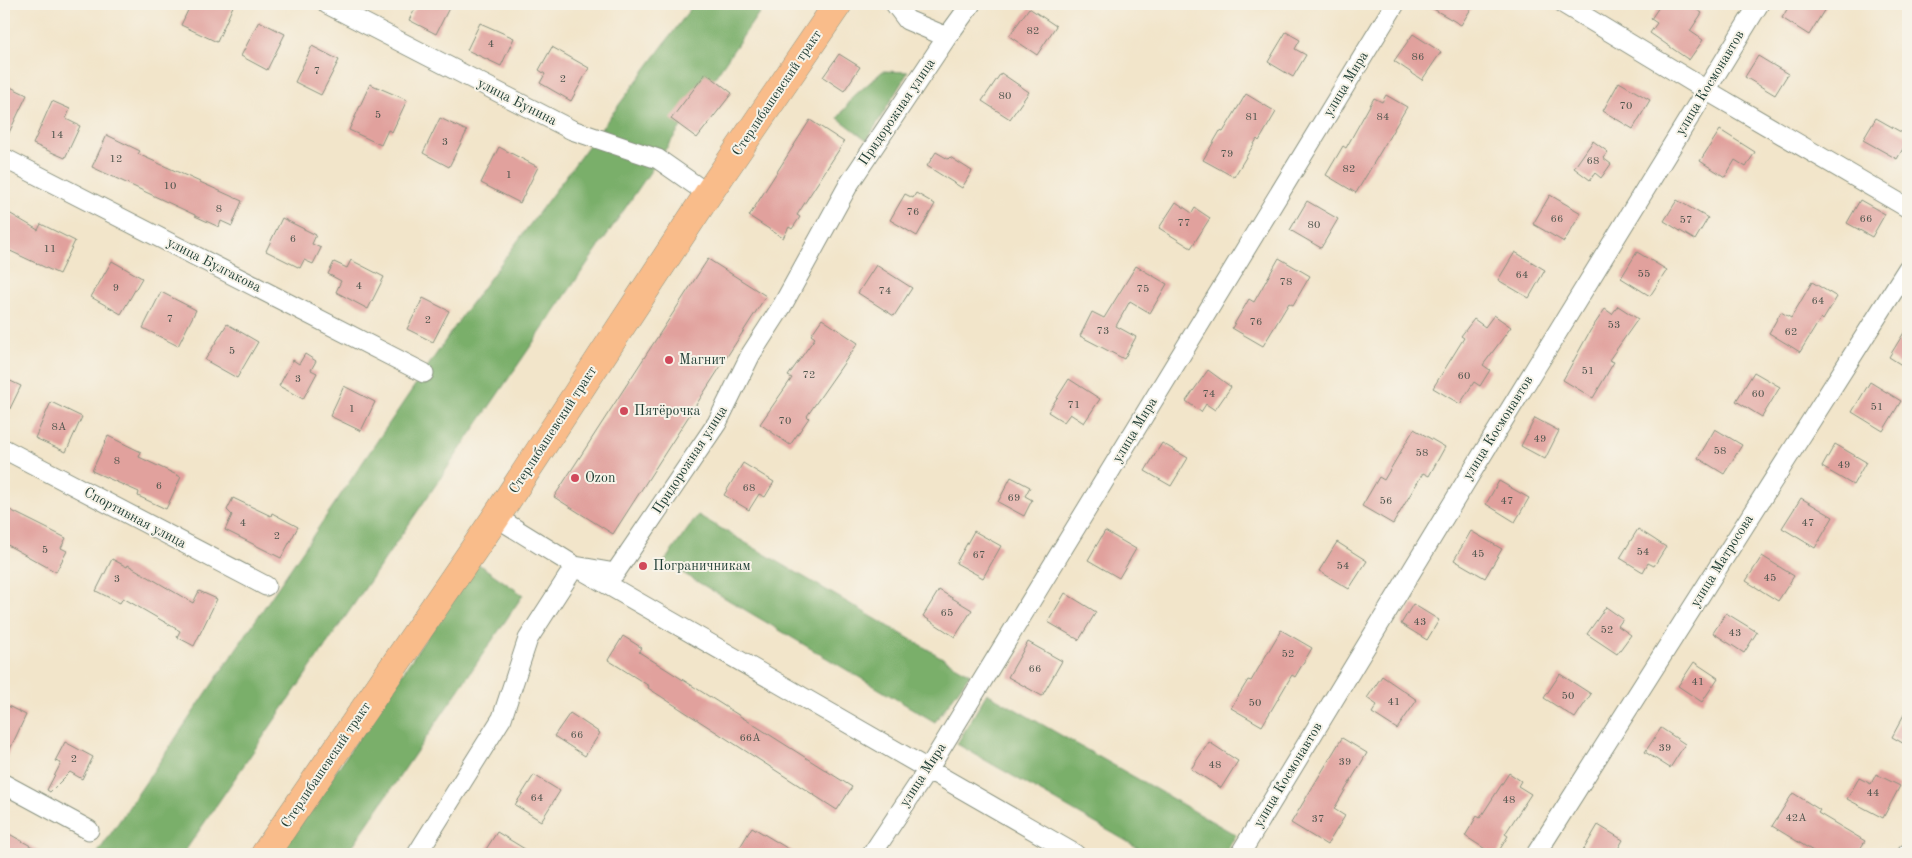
<svg xmlns="http://www.w3.org/2000/svg" width="1912" height="858" viewBox="0 0 1912 858" font-family="'Old Standard TT',serif">
<rect width="100%" height="100%" fill="#f7f3e8"/>
<filter id="ink" filterUnits="userSpaceOnUse"><feTurbulence type="fractalNoise" baseFrequency=".02" numOctaves="2"/><feDisplacementMap in="SourceGraphic" scale="10" xChannelSelector="R" yChannelSelector="G"/><feConvolveMatrix kernelMatrix="1 2 1 2 8 2 1 2 1" color-interpolation-filters="sRGB"/></filter>
<filter id="wash" filterUnits="userSpaceOnUse"><feTurbulence type="fractalNoise" baseFrequency=".0096" numOctaves="4" result="noise"/><feDisplacementMap in="SourceGraphic" scale="20" xChannelSelector="R" yChannelSelector="G"/><feGaussianBlur stdDeviation="1.12" result="paint"/><feColorMatrix in="noise" values="0 0 0 0 0 0 0 0 0 0 0 0 0 0 0 0 0 1.4 0 .05"/><feComposite in="paint" operator="in"/></filter>
<g filter="url(#wash)">
<rect width="100%" height="100%" fill="#f2e5ca"/>
<path fill="#7aaf6b" stroke="#4c7650" d="M694,4H765L183,854H97L464,313Z
M883,71L908,72L867,140L838,118L854,96Z
M698,515L970,674L935,722L664,562Z
M477,563L523,595L347,854H280Z
M987,693L1236,835L1225,854H1149L957,744Z"/>
<g id="blocks">
<path fill="#e1a19d" d="M191,4H234L217,42L181,25Z
M418,4H451L436,34L409,20Z
M1425,4H1474L1461,25Z
M1661,4H1688L1702,13L1690,31L1703,40L1689,60L1650,33L1657,23L1651,19Z
M1790,4H1828L1809,35L1782,18Z
M1029,8L1056,26L1037,55L1009,36Z
M259,21L285,34L267,70L241,56Z
M480,23L514,38L501,66L467,50Z
M1286,32L1300,40L1295,49L1306,55L1293,77L1268,62Z
M1413,34L1441,52L1422,80L1394,61Z
M312,46L339,60L321,95L295,82Z
M552,47L589,68L571,101L540,83L545,74L539,70Z
M839,54L860,67L844,91L823,77Z
M1758,56L1788,74L1775,95L1745,77Z
M706,73L732,93L697,138L671,119Z
M1001,73L1029,92L1010,119L982,101Z
M1619,82L1650,100L1633,129L1603,111Z
M4,84L27,95L4,143Z
M370,84L407,100L392,132L388,130L381,145L349,130Z
M1246,94L1276,112L1259,141L1257,139L1234,177L1203,160L1220,131L1223,132Z
M1386,95L1407,107L1356,193L1326,175L1343,146L1346,148L1374,98L1382,102Z
M52,101L70,109L66,119L80,126L65,158L33,144Z
M440,118L467,131L449,167L423,153Z
M1876,118L1908,136V140L1897,159L1863,140Z
M810,120L844,142L797,215L800,217L792,229L789,227L783,238L749,216Z
M1720,130L1755,152L1746,167L1735,160L1725,177L1700,161Z
M107,135L140,151L138,154L242,201L232,226L221,221L219,227L195,216V215L92,167Z
M1593,141L1608,152L1603,158L1611,164L1601,178L1595,173L1590,180L1574,168Z
M499,147L538,167L520,203L481,183Z
M936,152L948,159L950,157L972,171L962,188L927,166Z
M916,193L935,204L917,236L890,220L905,194L913,198Z
M1550,195L1581,213L1564,242L1533,224Z
M1677,200L1708,218L1695,240L1664,221Z
M1860,200L1885,214L1872,237L1847,223Z
M1307,201L1338,219L1321,248L1290,230Z
M1176,202L1192,213L1195,208L1210,218L1191,248L1159,228Z
M4,210L38,230L41,224L75,241L59,274L4,248Z
M282,218L316,235L312,244L321,248L313,264L304,260L300,268L266,251Z
M1515,252L1545,270L1529,298L1498,280Z
M1637,252L1667,270L1650,296L1621,278Z
M1279,258L1310,276L1293,305L1289,303L1263,346L1232,328L1249,299L1254,302Z
M708,259L766,296L613,534L554,497Z
M351,260L384,277L368,309L336,292L341,281L328,274L334,262L347,268Z
M112,261L142,278L121,314L91,297Z
M876,265L912,288L894,316L858,293Z
M1136,266L1167,284L1150,313L1130,301L1116,326L1136,337L1124,359L1080,336L1092,312L1104,318Z
M1812,282L1837,297L1823,320L1821,318L1800,352L1769,333L1781,312L1791,318Z
M161,292L196,310L178,346L143,328Z
M423,298L449,311L433,342L407,329Z
M1618,306L1638,319L1609,360L1614,362L1593,398L1563,380L1590,331L1605,309L1612,314Z
M1494,315L1511,327L1483,365L1490,370L1480,386L1474,382L1460,404L1433,388L1464,338L1461,336L1474,319L1485,327Z
M822,319L858,343L807,416L809,418L790,445L760,424L792,378L788,376L815,338L811,335Z
M227,324L258,342L237,378L205,360Z
M1908,326V369L1889,357Z
M305,354L316,361L311,370L317,373L303,399L279,386L293,360L299,364Z
M1208,370L1231,387L1215,410L1206,404L1201,412L1186,401Z
M1754,372L1780,387L1762,417L1736,401Z
M4,378L21,386L4,421Z
M1069,379L1100,399L1084,423L1070,414L1064,422L1048,412Z
M1870,382L1901,401L1883,431L1852,412Z
M344,386L375,402L361,431L330,416Z
M51,402L82,417L66,452L35,438Z
M1535,418L1559,431L1545,459L1521,446Z
M1414,429L1445,447L1429,476L1423,473L1393,524L1362,506L1379,477L1384,480Z
M1715,429L1742,445L1724,474L1698,458Z
M108,436L141,452L139,457L181,477L166,509L138,496L139,492L92,471Z
M1162,443L1188,458L1171,486L1145,471Z
M1835,444L1866,462L1853,485L1822,467Z
M743,463L774,482L765,497L759,494L749,510L724,495Z
M1011,477L1030,487L1025,496L1032,500L1024,516L998,502Z
M1499,481L1529,498L1515,522L1486,504Z
M233,498L271,516L272,513L298,527L281,558L225,530L232,515L227,510Z
M1801,498L1833,517L1815,548L1782,528Z
M4,507L66,538L61,548L67,551L56,572L4,543Z
M1638,529L1666,547L1654,566L1648,563L1643,572L1620,558Z
M974,531L1001,546L983,578L956,563Z
M1105,531L1136,549L1119,578L1088,560Z
M1471,531L1502,549L1485,578L1454,560Z
M1337,542L1367,561L1349,589L1319,571Z
M1762,556L1794,576L1778,601L1746,581Z
M112,559L127,567L128,565L193,603L199,591L217,599L194,646L177,637L180,631L123,598L120,603L96,591Z
M939,590L972,610L955,637L923,616Z
M1065,593L1096,612L1079,640L1048,622Z
M1413,604L1439,620L1427,640L1401,624Z
M1606,607L1623,619L1618,626L1631,635L1617,654L1587,634Z
M1726,613L1757,632L1744,653L1713,633Z
M1281,630L1312,648L1295,677L1292,675L1262,726L1231,708L1248,680L1251,681Z
M623,636L642,648L639,652L852,787L837,810L648,688L649,686L608,660Z
M1028,642L1062,661L1042,696L1008,677Z
M1694,662L1718,678L1702,702L1678,686Z
M1560,674L1591,694L1575,718L1544,698Z
M1382,676L1417,700L1397,729L1372,713L1377,705L1367,698Z
M4,704L26,715L4,762Z
M1908,707V746L1892,737Z
M570,713L600,733L585,756L554,736Z
M1661,728L1685,744L1670,768L1645,752Z
M1342,738L1367,753L1334,809L1345,816L1327,845L1291,823Z
M65,742L93,757L82,779L70,772L50,792L47,790L61,763L55,761Z
M1209,742L1238,761L1221,788L1191,769Z
M1509,773L1521,781L1518,786L1531,794L1505,834L1508,836L1497,854H1493L1465,836L1477,816L1480,818Z
M1876,774L1900,786L1883,818L1847,799L1859,778L1871,784Z
M534,775L560,791L541,821L515,805Z
M1793,793L1820,810L1818,813L1865,841L1857,854H1818L1772,826Z
M1598,825L1623,840L1615,854H1581Z
M752,827L797,854H736Z
M4,831L45,854H4Z
M497,832L533,854H483Z"/>
</g>
</g>
<g filter="url(#ink)">
<use href="#blocks" fill-opacity="0" stroke="#88917f" stroke-width="1"/>
<g fill="none" stroke-linecap="round" stroke-linejoin="round">
<defs>
<path id="street" d="M327,4L572,130L658,159L708,194
M895,4L907,20L947,37
M1564,4L1706,90L1908,208
M4,158L424,373
M4,449L266,586
M496,517L575,566L1075,854
M4,784L89,830
M417,854L502,718L528,639L575,566L615,573L717,423L751,354L782,306L849,184L947,37L971,4
M872,854L929,768L1395,4
M1240,854L1479,460L1759,4
M1536,854L1908,268
M1907,854L1908,853"/>
<path id="primary" d="M265,854L496,517L708,194L838,4"/>
</defs>
<use href="#street" stroke="#88917f" stroke-width="21"/>
<use href="#primary" stroke="#88917f" stroke-width="29"/>
<use href="#street" stroke="#fff" stroke-width="19"/>
<use href="#primary" stroke="#f9bc8a" stroke-width="28"/>
</g>
</g>
<g fill="#d1495b" stroke="#f7f3e8" stroke-width="2">
<circle cx="669" cy="360" r="5"/>
<circle cx="624" cy="411" r="5"/>
<circle cx="575" cy="478" r="5"/>
<circle cx="643" cy="566" r="5"/>
</g>
<g text-anchor="middle" dominant-baseline="central" stroke-width="4" stroke-linejoin="round" paint-order="stroke">
<g font-size="11" fill="#50564e">
<text x="1033" y="31">82</text>
<text x="491" y="44">4</text>
<text x="1418" y="57">86</text>
<text x="317" y="71">7</text>
<text x="563" y="79">2</text>
<text x="1005" y="96">80</text>
<text x="1626" y="106">70</text>
<text x="378" y="115">5</text>
<text x="1252" y="117">81</text>
<text x="1383" y="117">84</text>
<text x="57" y="135">14</text>
<text x="445" y="142">3</text>
<text x="1227" y="154">79</text>
<text x="116" y="159">12</text>
<text x="1593" y="161">68</text>
<text x="1349" y="169">82</text>
<text x="509" y="175">1</text>
<text x="170" y="186">10</text>
<text x="219" y="209">8</text>
<text x="913" y="212">76</text>
<text x="1557" y="219">66</text>
<text x="1866" y="219">66</text>
<text x="1686" y="220">57</text>
<text x="1184" y="223">77</text>
<text x="1314" y="225">80</text>
<text x="293" y="239">6</text>
<text x="50" y="249">11</text>
<text x="1644" y="274">55</text>
<text x="1522" y="275">64</text>
<text x="1286" y="282">78</text>
<text x="359" y="286">4</text>
<text x="116" y="288">9</text>
<text x="1143" y="289">75</text>
<text x="885" y="291">74</text>
<text x="1818" y="301">64</text>
<text x="170" y="319">7</text>
<text x="428" y="320">2</text>
<text x="1256" y="322">76</text>
<text x="1614" y="325">53</text>
<text x="1103" y="331">73</text>
<text x="1791" y="332">62</text>
<text x="232" y="351">5</text>
<text x="1588" y="371">51</text>
<text x="809" y="375">72</text>
<text x="1464" y="376">60</text>
<text x="298" y="379">3</text>
<text x="1209" y="394">74</text>
<text x="1758" y="394">60</text>
<text x="1074" y="405">71</text>
<text x="1877" y="407">51</text>
<text x="352" y="409">1</text>
<text x="785" y="421">70</text>
<text x="59" y="427">8А</text>
<text x="1540" y="439">49</text>
<text x="1720" y="451">58</text>
<text x="1422" y="453">58</text>
<text x="117" y="461">8</text>
<text x="1844" y="465">49</text>
<text x="159" y="486">6</text>
<text x="749" y="488">68</text>
<text x="1014" y="498">69</text>
<text x="1386" y="501">56</text>
<text x="1507" y="501">47</text>
<text x="243" y="523">4</text>
<text x="1808" y="523">47</text>
<text x="277" y="536">2</text>
<text x="45" y="550">5</text>
<text x="1643" y="552">54</text>
<text x="1478" y="554">45</text>
<text x="979" y="555">67</text>
<text x="1343" y="566">54</text>
<text x="1770" y="578">45</text>
<text x="117" y="579">3</text>
<text x="947" y="613">65</text>
<text x="1420" y="622">43</text>
<text x="1607" y="630">52</text>
<text x="1735" y="633">43</text>
<text x="1288" y="654">52</text>
<text x="1035" y="669">66</text>
<text x="1698" y="682">41</text>
<text x="1568" y="696">50</text>
<text x="1394" y="702">41</text>
<text x="1255" y="703">50</text>
<text x="577" y="735">66</text>
<text x="750" y="738">66А</text>
<text x="1665" y="748">39</text>
<text x="74" y="759">2</text>
<text x="1345" y="762">39</text>
<text x="1215" y="765">48</text>
<text x="1873" y="793">44</text>
<text x="537" y="798">64</text>
<text x="1509" y="800">48</text>
<text x="1796" y="818">42А</text>
<text x="1318" y="819">37</text>
</g>
<g font-size="14" fill="#1f3d34" stroke="#f7f3e8">
<text transform="translate(1710 83) rotate(-59)">улица Космонавтов</text>
<text transform="translate(1346 84) rotate(-59)">улица Мира</text>
<text transform="translate(777 93) rotate(-56)">Стерлибашевский тракт</text>
<text transform="translate(517 102) rotate(27)">улица Бунина</text>
<text transform="translate(897 112) rotate(-56)">Придорожная улица</text>
<text transform="translate(214 265) rotate(27)">улица Булгакова</text>
<text transform="translate(1498 428) rotate(-58)">улица Космонавтов</text>
<text transform="translate(553 430) rotate(-57)">Стерлибашевский тракт</text>
<text transform="translate(1135 430) rotate(-59)">улица Мира</text>
<text transform="translate(690 460) rotate(-57)">Придорожная улица</text>
<text transform="translate(135 518) rotate(28)">Спортивная улица</text>
<text transform="translate(1722 561) rotate(-58)">улица Матросова</text>
<text transform="translate(326 765) rotate(-56)">Стерлибашевский тракт</text>
<text transform="translate(923 775) rotate(-57)">улица Мира</text>
<text transform="translate(1288 775) rotate(-59)">улица Космонавтов</text>
</g>
<g font-size="14" fill="#1f3d34" stroke="#f7f3e8" text-anchor="start">
<text x="679" y="360">Магнит</text>
<text x="634" y="411">Пятёрочка</text>
<text x="585" y="478">Ozon</text>
<text x="653" y="566">Пограничникам</text>
</g>
</g>
<rect width="1912" height="858" fill="none" stroke="#f7f3e8" stroke-width="20"/>
</svg>
